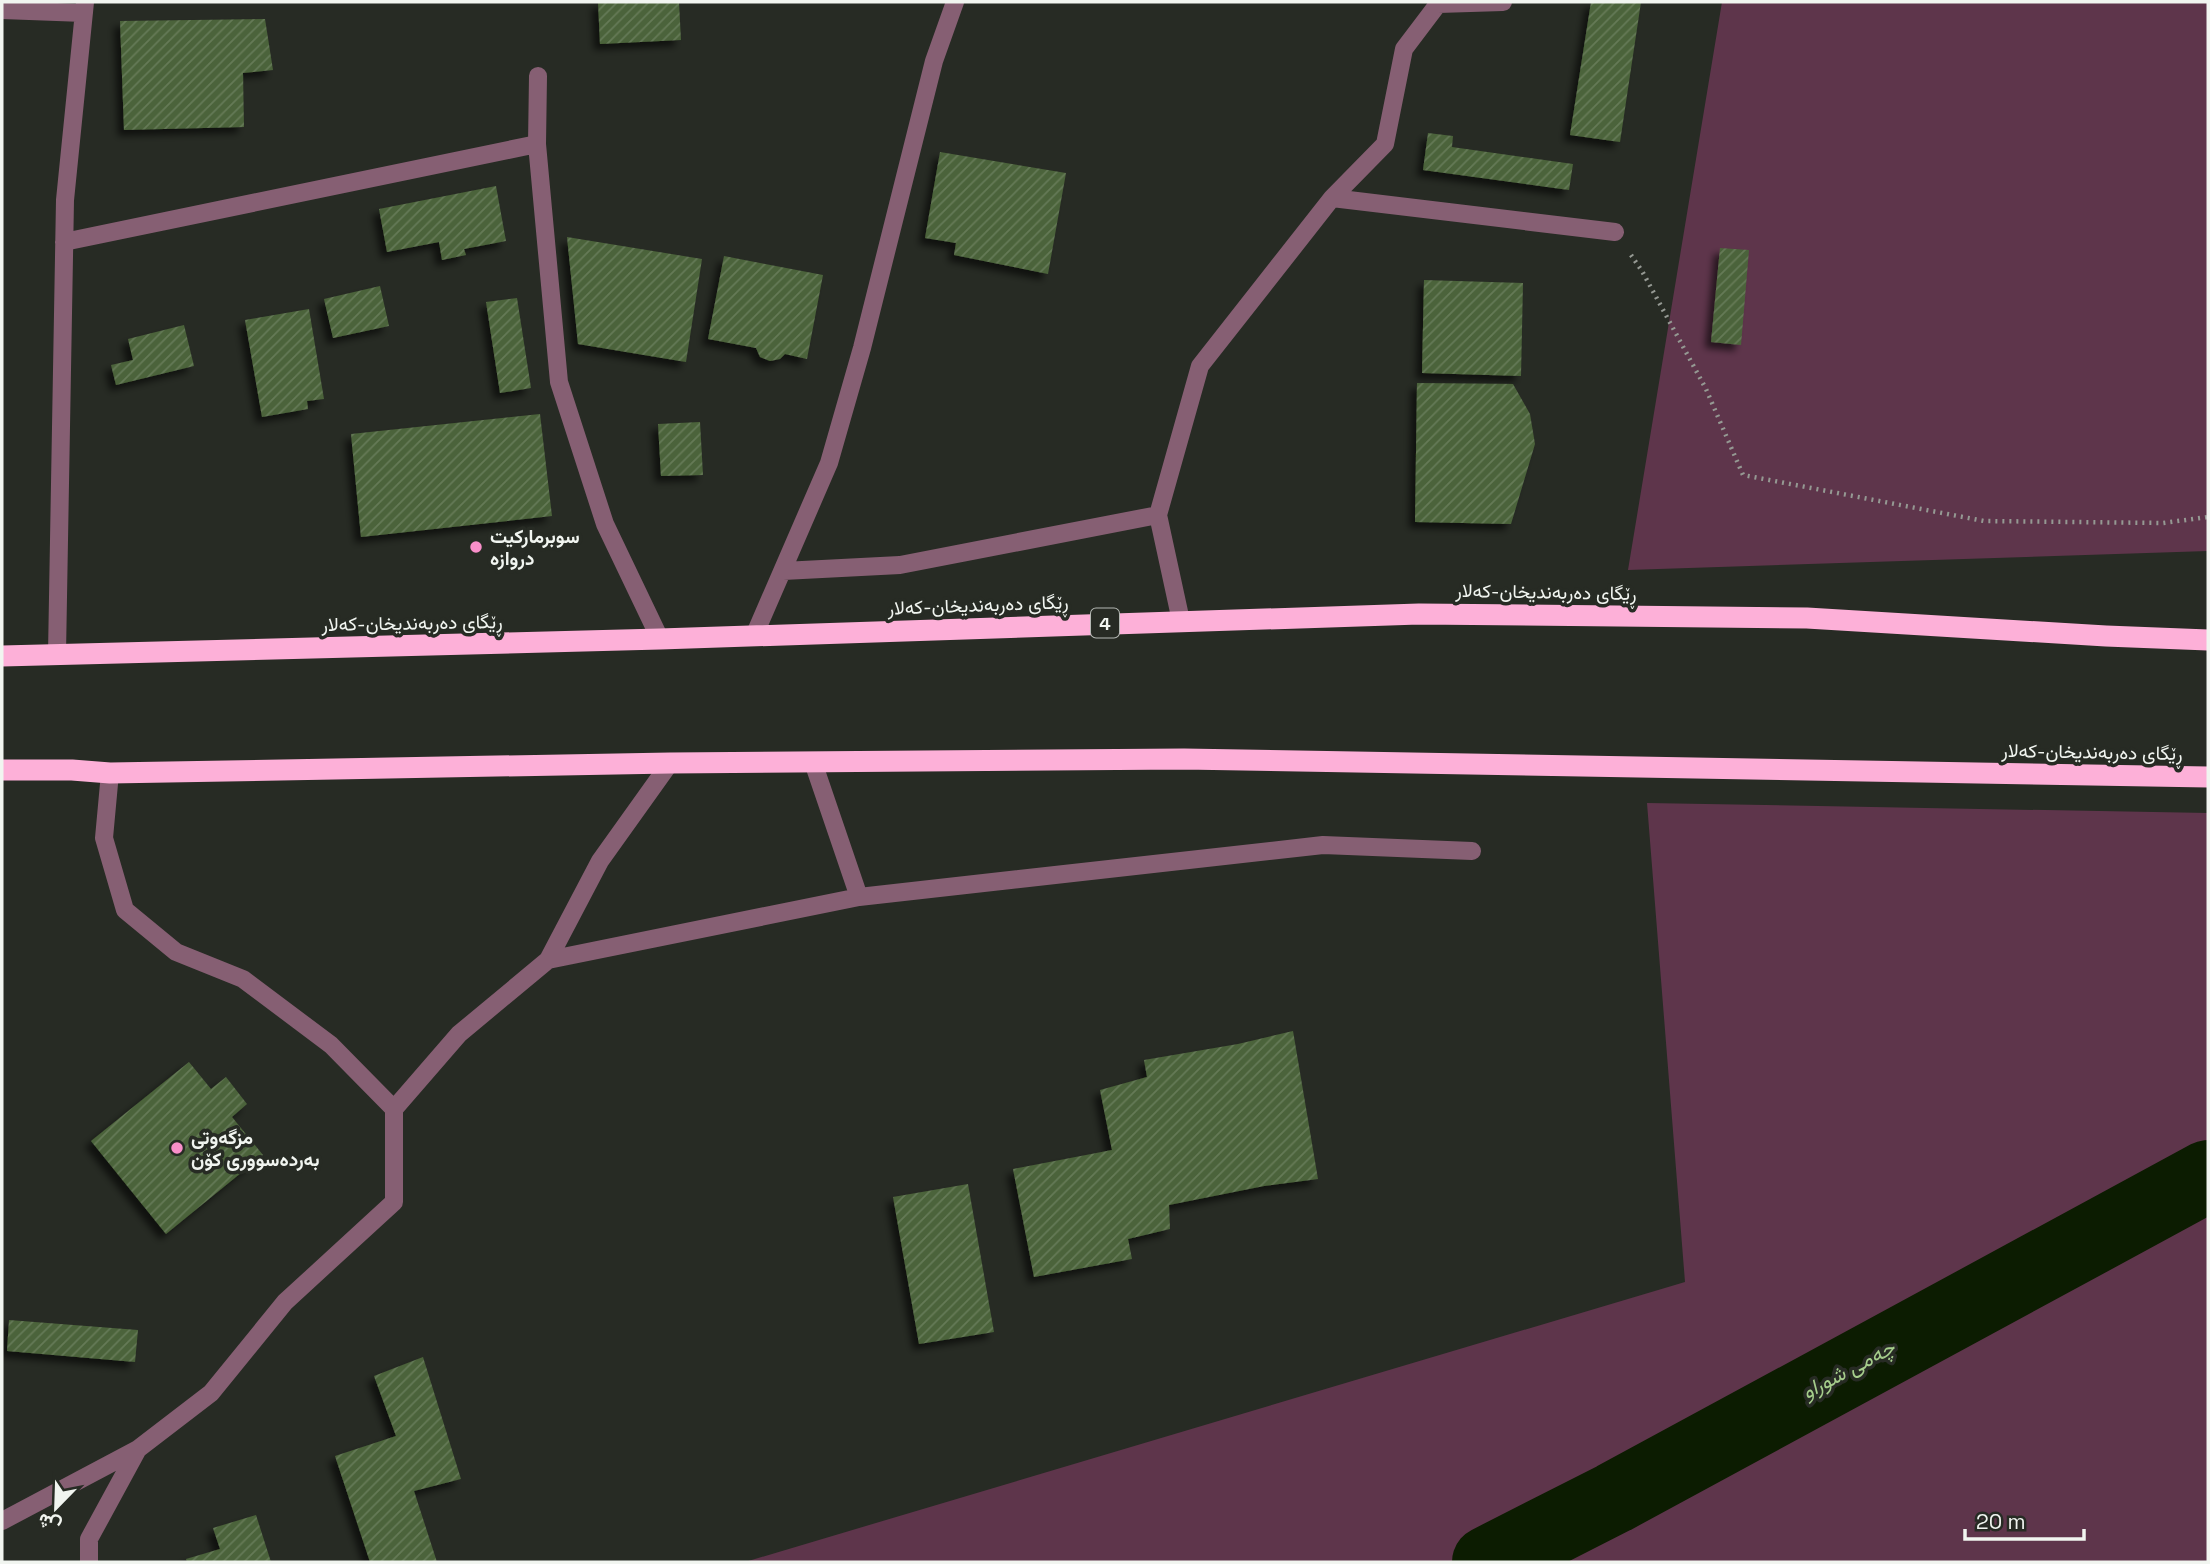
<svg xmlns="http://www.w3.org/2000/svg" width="2210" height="1564" viewBox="0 0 2210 1564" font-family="'Space Grotesk',Vazirmatn,sans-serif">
<defs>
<pattern id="building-hatch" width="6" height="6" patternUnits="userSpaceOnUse" patternTransform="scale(1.75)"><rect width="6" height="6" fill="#4b633a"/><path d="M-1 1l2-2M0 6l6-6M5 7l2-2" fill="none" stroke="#657a57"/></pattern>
<filter id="shadow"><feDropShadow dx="-6" dy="6" stdDeviation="3.5" flood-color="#0009"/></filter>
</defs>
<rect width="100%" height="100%" fill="#272b24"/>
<path fill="#5e354b" d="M1722,2H2208V551L1628,570Z
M1647,803L2208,813V1562H745L1685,1282Z"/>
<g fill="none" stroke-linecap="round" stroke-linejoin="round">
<path stroke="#0c1c01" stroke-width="72" d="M1488,1562L1614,1498L2208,1176"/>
</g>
<path fill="url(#building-hatch)" filter="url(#shadow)" d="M598,2H679L681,40L600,44Z
M1591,2H1641L1620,142L1570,135Z
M265,19L273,70L243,73L244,127L124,130L120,21Z
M1428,133L1453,136L1452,147L1573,164L1569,190L1423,170Z
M940,152L1066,173L1048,274L954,255L956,243L925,238Z
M496,186L506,241L464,249L466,255L442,260L439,242L387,252L379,209Z
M567,237L702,259L686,362L578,344Z
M1720,248L1749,250L1741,345L1711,342Z
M724,256L823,275L807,359L785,354L780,359L770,361L760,357L756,348L708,339Z
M1424,280L1523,283L1521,376L1422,373Z
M380,286L389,326L333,338L324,299Z
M517,298L531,388L500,393L486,302Z
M309,309L324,399L307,401L308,409L262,417L245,320Z
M184,325L194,366L116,385L111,365L133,360L128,339Z
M1417,383L1513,384L1530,414L1535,444L1511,524L1415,522Z
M540,414L552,516L361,537L351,434Z
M700,422L703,475L661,476L658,424Z
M1293,1031L1318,1179L1264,1186L1169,1205L1170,1229L1128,1239L1132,1259L1034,1277L1013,1169L1112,1150L1100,1090L1147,1077L1144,1060L1238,1044Z
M189,1062L211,1089L226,1077L247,1104L232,1117L263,1155L166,1234L91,1141Z
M968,1184L994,1332L919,1344L893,1197Z
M9,1320L138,1330L135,1362L7,1351Z
M423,1357L461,1479L414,1491L437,1562H370L335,1456L396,1436L374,1376Z
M256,1515L271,1562H187L186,1559L220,1549L213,1528Z"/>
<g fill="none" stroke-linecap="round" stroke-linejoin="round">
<path stroke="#959993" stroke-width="4.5" stroke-dasharray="2 5" stroke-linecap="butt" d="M1631,255L1642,271L1706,389L1743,475L1984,521L2163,523L2208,517"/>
<path stroke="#865f73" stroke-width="18" d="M2,10L84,13
M538,76L537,144L559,382L605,524L660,639
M1332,198L1385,144L1404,49L1438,4L1503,2
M64,242L537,144
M783,571L900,565L1158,515
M1181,621L1158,515L1200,366L1332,198L1615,232
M754,636L829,463L862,348L934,61L955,2
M57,654L65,200L85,2
M813,762L859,897L1323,845L1472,851
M110,773L104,838L125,910L176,952L243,979L331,1045L394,1109
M548,960L859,897
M2,1521L138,1449
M89,1562V1539L138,1449L211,1393L285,1302L394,1202V1109L459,1034L548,960L600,861L670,763"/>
<path stroke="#fdb0d8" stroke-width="21" d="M2,656L660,639L1419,614L1807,618L2106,636L2208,640
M2,770H72L110,773L670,763L1184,759L2208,777"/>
</g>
<g fill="#f98fc9" stroke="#272b24" stroke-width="2.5">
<circle cx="476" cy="547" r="7"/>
<circle cx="177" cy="1148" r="7"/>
</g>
<g text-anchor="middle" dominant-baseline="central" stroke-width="7" stroke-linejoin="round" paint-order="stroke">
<rect fill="#272b24" stroke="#b4b8b3" stroke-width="2" x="1091" y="608.5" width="28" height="29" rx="5"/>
<g font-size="18" font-weight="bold" fill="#f1f5f0">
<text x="1105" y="623">4</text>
</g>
<g font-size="19" font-weight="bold" fill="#f1f5f0" stroke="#272b24" text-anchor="start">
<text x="490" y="536">سوبرماركيت<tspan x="490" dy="22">دروازه</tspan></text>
<text x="191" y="1137">مزگەوتی<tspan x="191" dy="22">بەردەسووری کۆن</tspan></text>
</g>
<g font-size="19" fill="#f1f5f0" stroke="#272b24">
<text transform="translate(1546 592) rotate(1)">ڕێگای دەربەندیخان-کەلار</text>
<text transform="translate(978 605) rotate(-2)">ڕێگای دەربەندیخان-کەلار</text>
<text transform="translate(412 623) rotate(-1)">ڕێگای دەربەندیخان-کەلار</text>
<text transform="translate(2092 752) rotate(1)">ڕێگای دەربەندیخان-کەلار</text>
</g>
<g font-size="21" font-style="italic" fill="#a6ce8c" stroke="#272b24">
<text transform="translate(1848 1369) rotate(-28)">چەمی شوراو</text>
</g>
</g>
<rect width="2210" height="1564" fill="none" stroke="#f1f5f0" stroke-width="7"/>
<g transform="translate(56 1508) rotate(203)" stroke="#272b24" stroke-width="5" paint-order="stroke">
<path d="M0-5L12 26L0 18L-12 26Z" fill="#f1f5f0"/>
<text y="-10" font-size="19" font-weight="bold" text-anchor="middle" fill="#f1f5f0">ش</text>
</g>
<path d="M1965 1529v10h119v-10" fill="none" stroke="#f1f5f0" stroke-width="3.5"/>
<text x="1976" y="1529" font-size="21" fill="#f1f5f0" stroke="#272b24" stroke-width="5" paint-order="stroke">20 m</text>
</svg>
